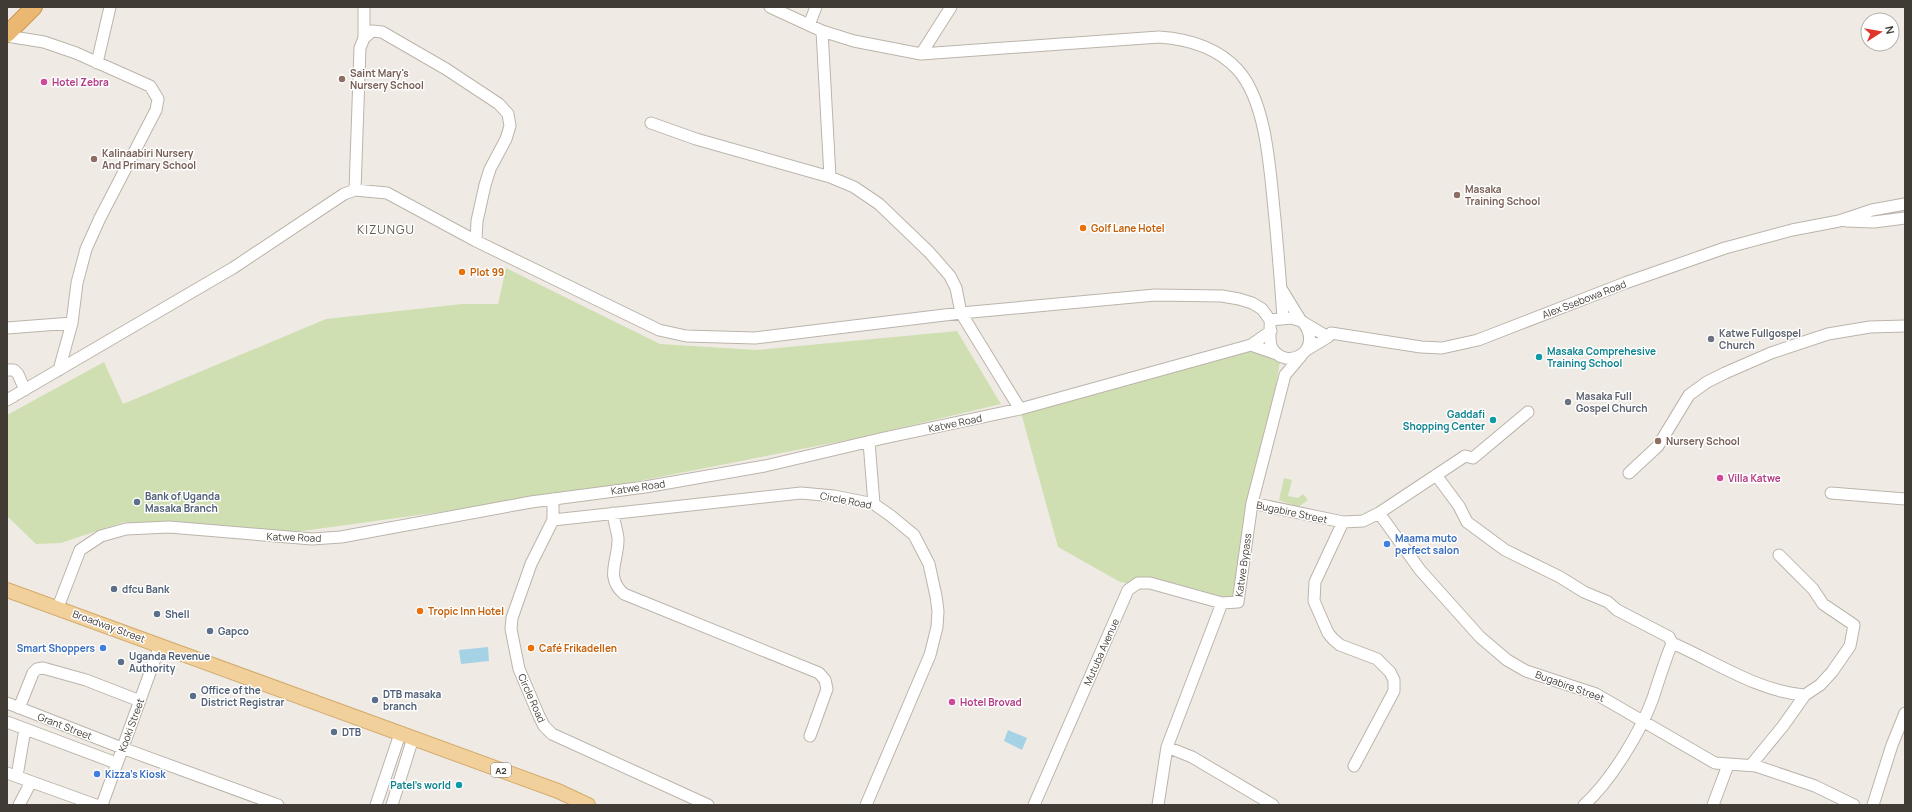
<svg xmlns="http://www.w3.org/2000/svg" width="1912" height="812" viewBox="0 0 1912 812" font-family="Manrope,sans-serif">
<rect width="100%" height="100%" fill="#efebe4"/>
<path fill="#cfdfb1" d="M506,268L660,344L757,350L957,331L1001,404L858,438L593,490L448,511L266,536L124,522L61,543L36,544L7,516V415L104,362L123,404L326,319L462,304H498Z
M1237,349L1281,356L1238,602L1120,582L1058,547L1020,409Z
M1284,478L1292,480L1288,496L1298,498L1303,494L1308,500L1298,507L1279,500Z"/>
<path fill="#a6d2e6" d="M488,647L489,661L461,664L459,650Z
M1008,730L1027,738L1022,750L1004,741Z"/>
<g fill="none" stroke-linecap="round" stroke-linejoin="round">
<defs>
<path id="minor" d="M364,7V38
M770,7L822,31L854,41L921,54L1159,37C1189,39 1217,47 1238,70C1268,104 1270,175 1275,219C1278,252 1281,286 1283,319
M809,25L816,7
M822,31L830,177
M7,36L44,42L76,53L150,86L158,99L156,110L100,218L86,249L77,283L72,323L59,370
M921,54L951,7
M97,63L110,7
M651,123L696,139L830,177L854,187L879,204L929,252L950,276L956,288L961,313L1020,409
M355,190L360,48L364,38L372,31L382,32L446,69L499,104L508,114L510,126L506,139L490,169L485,185L477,221L476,241
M1846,221L1874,222L1905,218
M1282,290L1301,321
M1303,322C1325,351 1286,372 1272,348C1268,340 1271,329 1270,320L1292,318L1301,321L1328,337
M7,328L72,323
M1251,345L1277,354
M1308,349L1328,337L1331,333L1421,347L1442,348L1478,340L1625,283L1725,248L1792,230L1839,221L1872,210L1905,204
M7,370H14L18,374L25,390
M7,400L233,268L344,194L355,190L387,193L476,241L659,330L686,336L755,338L961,313L1155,295L1222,296L1239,299L1252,303L1262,309L1270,320
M869,442L874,504
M1629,473L1658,446L1689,395L1707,382L1725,373L1771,353L1828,334L1870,327L1905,326
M1436,475L1459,506L1467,522L1505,550L1560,577L1584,592L1608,602L1617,610L1669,637L1672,643C1665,661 1659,679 1653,698C1641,731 1611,781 1584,805
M1831,493L1905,499
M553,499V520L531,564L512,618L511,629L519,669L539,716L544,726L552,734L708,805
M1252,503L1343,522L1363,521L1379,513L1465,456L1473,458L1528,412
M613,513C614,522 617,530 618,538C619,560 604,577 624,594L819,673L825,680L827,689L810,736
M1379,513L1420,570L1480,637L1507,660L1526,671L1596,694L1715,763L1756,766L1815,786L1854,805
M553,520L801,493L834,496L874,504L891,516L914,535L929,564L936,596L938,611L937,627L930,655L866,805
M1343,522L1315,582L1314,601L1328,633L1333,639L1340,645L1377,659L1390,672L1394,680V691L1354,766
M58,607L80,550L101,536L126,529L169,527L312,539L341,537L531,502L645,487L765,466L884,438L1020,409L1251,345L1271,331
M1672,643C1714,661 1759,692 1805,695L1820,685L1832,672L1850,646L1854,625L1823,604L1813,589L1779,555
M7,703L122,748L278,805
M19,708L33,673L37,669L43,668L86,680L140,701
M7,722L116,763
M1167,747L1192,757L1273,805
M1751,765L1783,726L1805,695
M7,773L96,805
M17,776L25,729
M19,805L31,782
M102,805L160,645
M376,805L400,734
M392,805L413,738
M1034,805L1128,590L1138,583H1150L1222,603
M1158,805L1167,747L1222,603L1238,602L1252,503L1285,375L1301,356
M1713,805L1728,765
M1873,805L1892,745L1905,713"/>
<path id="major" d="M7,590L558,791L588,805"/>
<path id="highway" d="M7,34L34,7"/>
</defs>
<use href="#minor" stroke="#bcb4ab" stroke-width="13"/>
<use href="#major" stroke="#d3ab6e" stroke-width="16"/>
<use href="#highway" stroke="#c88b45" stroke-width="18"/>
<use href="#minor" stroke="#fff" stroke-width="11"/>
<use href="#major" stroke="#f1d09b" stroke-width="14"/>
<use href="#highway" stroke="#ebb873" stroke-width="16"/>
</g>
<g fill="#8d6e63" stroke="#fff" stroke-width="1.5">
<circle cx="342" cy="79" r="4"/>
<circle cx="94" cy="159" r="4"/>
<circle cx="1457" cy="195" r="4"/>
<circle cx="1658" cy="441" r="4"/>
</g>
<g fill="#d1479c" stroke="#fff" stroke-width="1.5">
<circle cx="44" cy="82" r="4"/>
<circle cx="1720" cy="478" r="4"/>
<circle cx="952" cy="702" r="4"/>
</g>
<g fill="#e8710a" stroke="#fff" stroke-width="1.5">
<circle cx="1083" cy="228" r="4"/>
<circle cx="462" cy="272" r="4"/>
<circle cx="420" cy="611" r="4"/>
<circle cx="531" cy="648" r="4"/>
</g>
<g fill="#6b7280" stroke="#fff" stroke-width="1.5">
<circle cx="1711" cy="339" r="4"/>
<circle cx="1568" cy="402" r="4"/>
</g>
<g fill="#0f9aa8" stroke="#fff" stroke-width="1.5">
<circle cx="1539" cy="357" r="4"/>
<circle cx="1493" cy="420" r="4"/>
<circle cx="459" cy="785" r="4"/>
</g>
<g fill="#5c6f8a" stroke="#fff" stroke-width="1.5">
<circle cx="137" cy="502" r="4"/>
<circle cx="114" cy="589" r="4"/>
<circle cx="157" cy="614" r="4"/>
<circle cx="210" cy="631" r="4"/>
<circle cx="121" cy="662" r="4"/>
<circle cx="193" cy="696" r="4"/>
<circle cx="375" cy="700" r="4"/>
<circle cx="334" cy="732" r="4"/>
</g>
<g fill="#3f7fe0" stroke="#fff" stroke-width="1.5">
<circle cx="1387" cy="544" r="4"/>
<circle cx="103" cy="648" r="4"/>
<circle cx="97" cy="774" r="4"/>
</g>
<g text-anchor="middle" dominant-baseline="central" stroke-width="3" stroke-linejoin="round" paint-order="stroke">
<rect fill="#fff" stroke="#797672" stroke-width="1" x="491" y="763" width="20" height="14" rx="3"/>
<g font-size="9" font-weight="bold" fill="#403b35">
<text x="501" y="770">A2</text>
</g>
<g font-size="10" font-weight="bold" fill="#785e54" stroke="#fff" text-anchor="start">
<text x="350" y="73">Saint Mary's<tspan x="350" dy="12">Nursery School</tspan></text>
<text x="102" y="153">Kalinaabiri Nursery<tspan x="102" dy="12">And Primary School</tspan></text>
<text x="1465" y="189">Masaka<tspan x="1465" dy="12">Training School</tspan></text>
<text x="1666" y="441">Nursery School</text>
</g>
<g font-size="10" font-weight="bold" fill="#b23c85" stroke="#fff" text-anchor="start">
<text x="52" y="82">Hotel Zebra</text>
<text x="1728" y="478">Villa Katwe</text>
<text x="960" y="702">Hotel Brovad</text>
</g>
<g font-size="10" font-weight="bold" fill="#c56008" stroke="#fff" text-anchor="start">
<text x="1091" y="228">Golf Lane Hotel</text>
<text x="470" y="272">Plot 99</text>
<text x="428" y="611">Tropic Inn Hotel</text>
<text x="539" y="648">Café Frikadellen</text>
</g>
<g font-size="10" fill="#403b35" stroke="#fff">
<text transform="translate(1584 299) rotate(-21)">Alex Ssebowa Road</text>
<text transform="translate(955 423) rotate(-12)">Katwe Road</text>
<text transform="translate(638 487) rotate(-8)">Katwe Road</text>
<text transform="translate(846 500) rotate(11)">Circle Road</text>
<text transform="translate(1292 512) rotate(12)">Bugabire Street</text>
<text transform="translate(294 537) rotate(2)">Katwe Road</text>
<text transform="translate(1243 565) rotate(-82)">Katwe Bypass</text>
<text transform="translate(109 626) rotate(20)">Broadway Street</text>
<text transform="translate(1101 652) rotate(-66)">Mutuba Avenue</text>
<text transform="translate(1570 686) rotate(20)">Bugabire Street</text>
<text transform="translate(532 698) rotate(66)">Circle Road</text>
<text transform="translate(131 725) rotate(-70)">Kooki Street</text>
<text transform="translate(65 726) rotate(21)">Grant Street</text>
</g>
<g font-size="10" font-weight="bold" fill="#5b616d" stroke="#fff" text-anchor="start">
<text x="1719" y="333">Katwe Fullgospel<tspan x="1719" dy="12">Church</tspan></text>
<text x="1576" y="396">Masaka Full<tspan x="1576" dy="12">Gospel Church</tspan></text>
</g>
<g font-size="10" font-weight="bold" fill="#0d838f" stroke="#fff" text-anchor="end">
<text x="1547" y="351" text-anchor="start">Masaka Comprehesive<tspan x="1547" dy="12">Training School</tspan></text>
<text x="1485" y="414">Gaddafi<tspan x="1485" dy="12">Shopping Center</tspan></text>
<text x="451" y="785">Patel's world</text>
</g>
<g font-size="10" font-weight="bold" fill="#4e5e75" stroke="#fff" text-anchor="start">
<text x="145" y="496">Bank of Uganda<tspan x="145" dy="12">Masaka Branch</tspan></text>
<text x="122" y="589">dfcu Bank</text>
<text x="165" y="614">Shell</text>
<text x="218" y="631">Gapco</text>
<text x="129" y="656">Uganda Revenue<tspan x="129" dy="12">Authority</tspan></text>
<text x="201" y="690">Office of the<tspan x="201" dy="12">District Registrar</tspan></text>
<text x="383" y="694">DTB masaka<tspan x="383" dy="12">branch</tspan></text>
<text x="342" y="732">DTB</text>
</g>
<g font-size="10" font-weight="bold" fill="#366cbe" stroke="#fff" text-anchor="start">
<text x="1395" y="538">Maama muto<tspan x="1395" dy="12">perfect salon</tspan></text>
<text x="95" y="648" text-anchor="end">Smart Shoppers</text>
<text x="105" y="774">Kizza's Kiosk</text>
</g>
<g font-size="12" letter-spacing="1" fill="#62584d" stroke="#fff">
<text x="386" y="229">KIZUNGU</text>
</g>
</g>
<rect width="1912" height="812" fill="none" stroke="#403b35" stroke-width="16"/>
<g transform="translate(1880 32) rotate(78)"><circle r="19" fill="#ffffff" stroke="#b3b1ae"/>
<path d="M0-3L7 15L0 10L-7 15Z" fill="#de352c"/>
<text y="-6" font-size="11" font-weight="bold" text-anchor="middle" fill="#403b35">N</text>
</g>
</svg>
